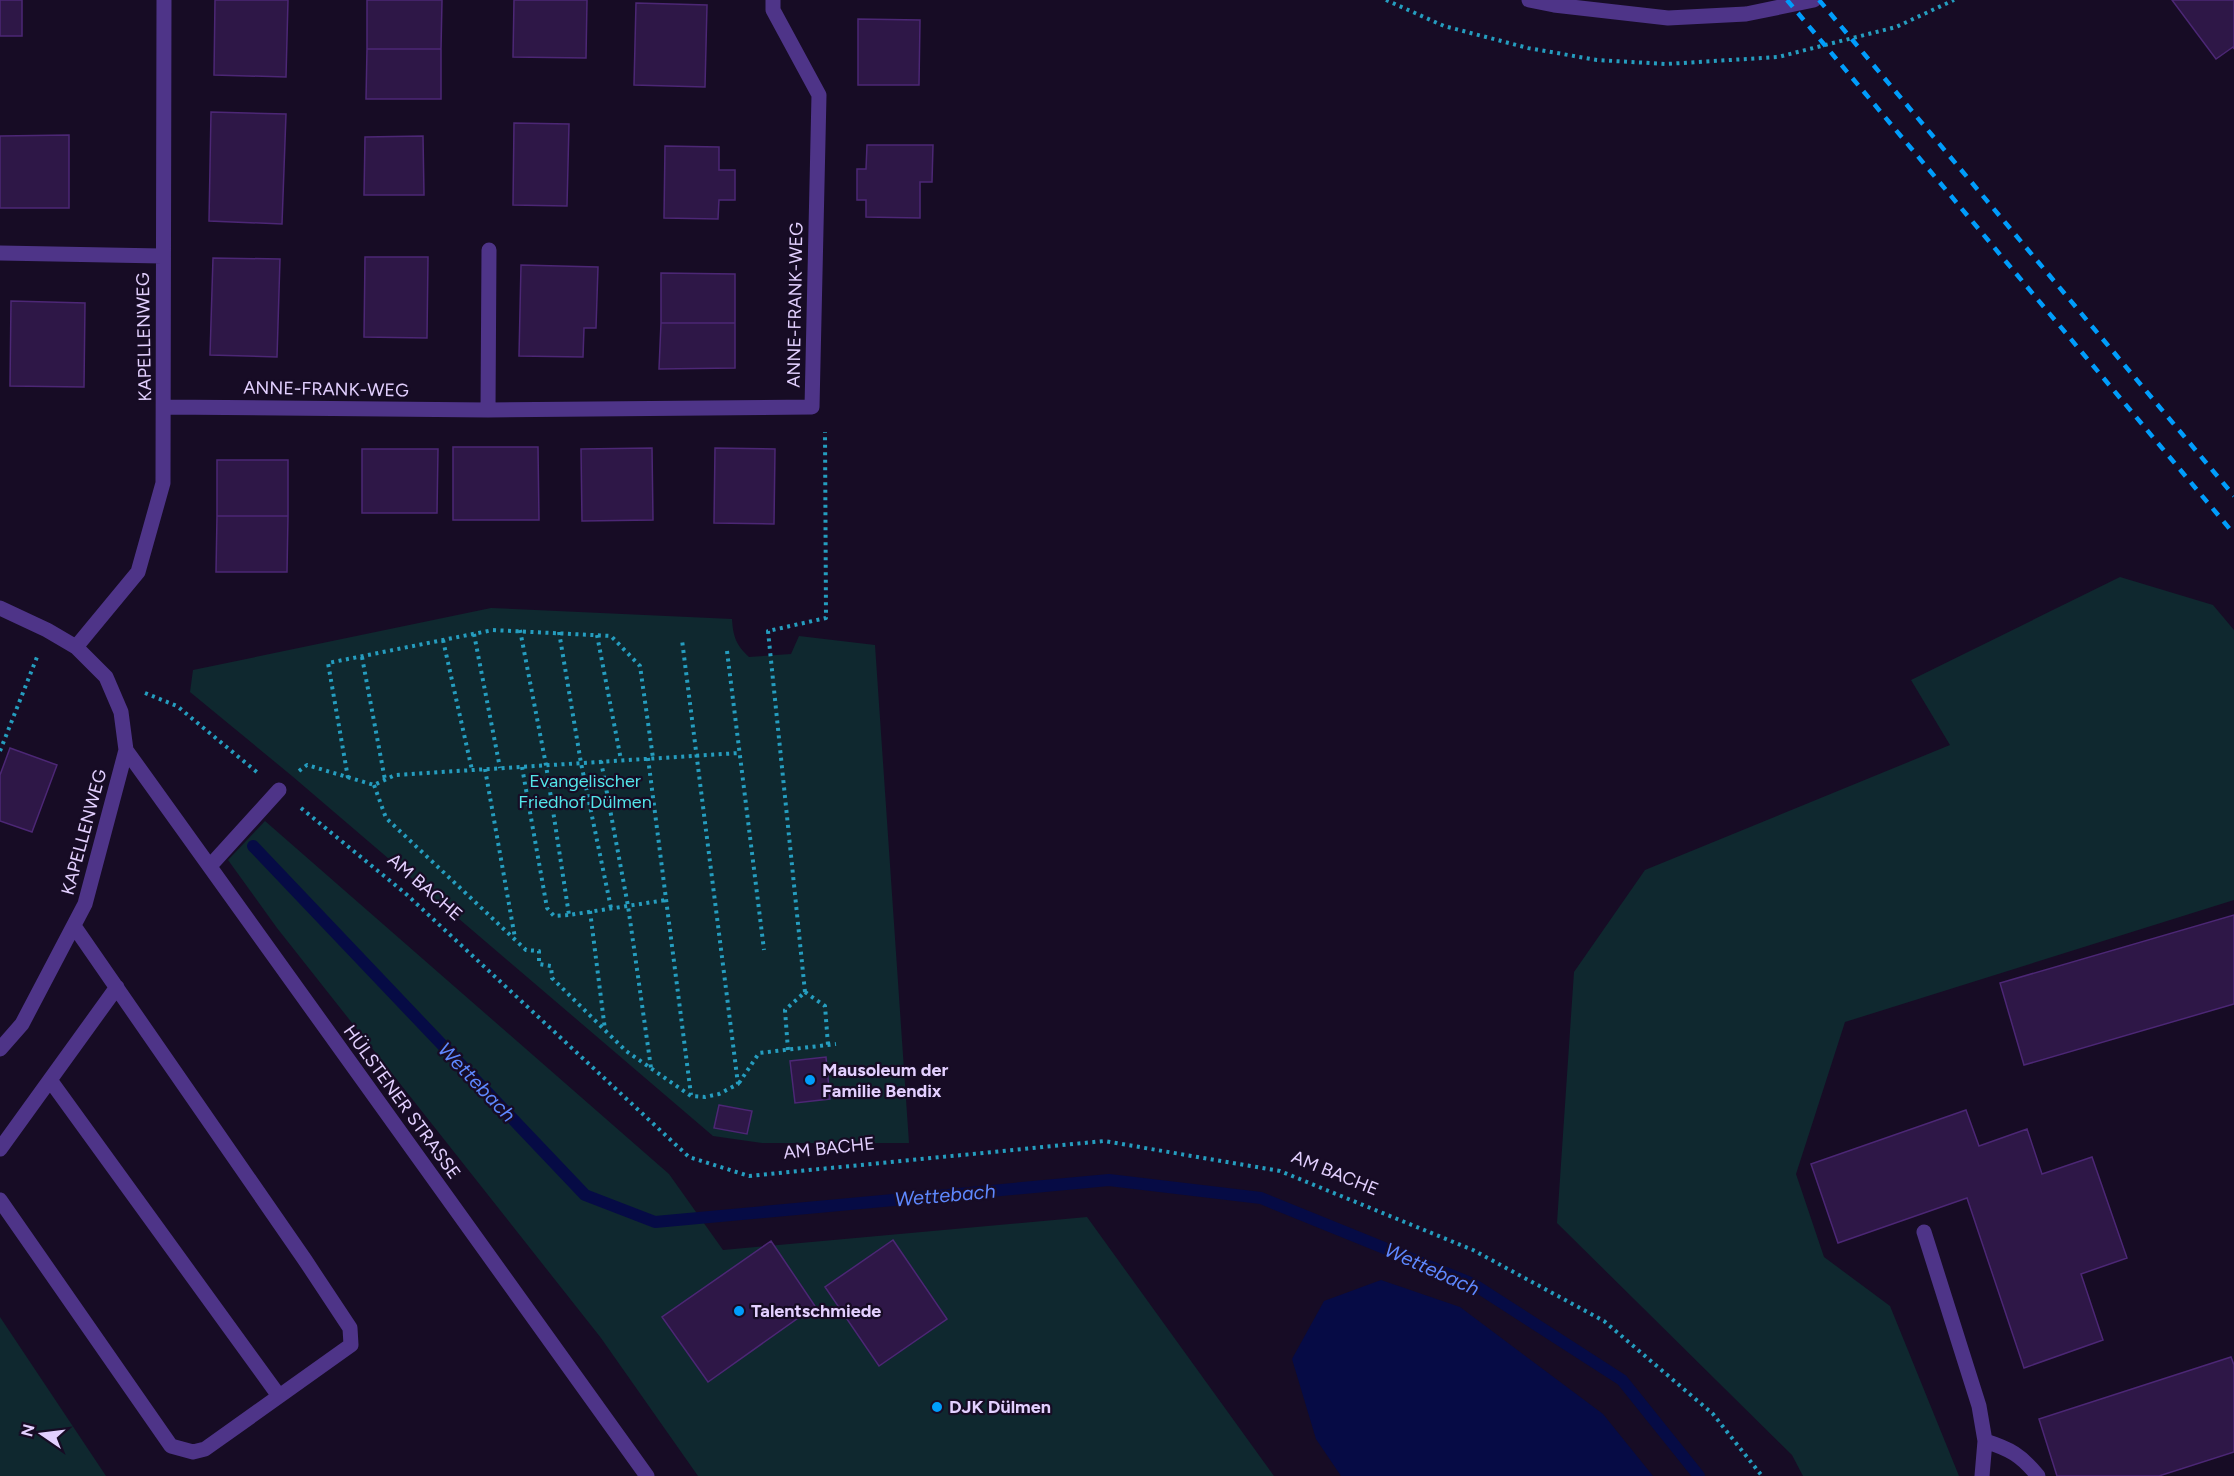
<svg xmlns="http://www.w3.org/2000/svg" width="2234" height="1476" viewBox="0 0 2234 1476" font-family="Figtree,sans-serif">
<rect width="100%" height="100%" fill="#170c25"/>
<path fill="#0f282f" d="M2120,577L2213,605L2234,630V900L1845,1022L1796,1174L1824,1257L1890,1306L1959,1476H1803L1792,1455L1557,1223L1574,972L1645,870L1950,745L1911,680Z
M491,608L732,619C733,636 736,645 749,657L791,654L799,636L875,645L909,1143H762L713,1136L292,776L190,692L193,670Z
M265,821L669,1174L723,1250L1087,1217L1274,1476H698L601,1338L277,928L228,860Z
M0,1317L106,1476H0Z"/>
<path fill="#060b45" d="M1381,1280L1460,1307L1603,1414L1653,1476H1341L1316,1439L1292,1359L1324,1301Z"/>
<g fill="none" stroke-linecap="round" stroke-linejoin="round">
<path stroke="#060b45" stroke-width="12" d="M253,846L585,1195L655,1222L1109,1180L1261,1198L1473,1284L1622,1380L1699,1476"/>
</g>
<path fill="#2e1747" stroke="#4c2775" stroke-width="1.5" d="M0,0H22V36H0Z
M215,0H288L286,77L214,75Z
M367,0H442L441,49H367Z
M514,0H587L586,58L513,57Z
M2172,0H2234V49L2233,47L2216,59Z
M636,3L707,5L705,87L634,85Z
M858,19L920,20L919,85H858Z
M367,49H441V99H366Z
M211,112L286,114L282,224L209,221Z
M514,123L569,124L567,206L513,205Z
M69,135V208H0V136Z
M423,136L424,195H364L365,137Z
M867,145H933L932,182H920V218L866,217V200H857V169H866Z
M665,146L719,147V170H735V200H719L718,219L664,218Z
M365,257H428L427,338L364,337Z
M213,258L280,259L277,357L210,355Z
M521,265L598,267L596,328H584L583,357L519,356Z
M661,273L735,274V323H661Z
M11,301L85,303L84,387L10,386Z
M661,323H735V368L659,369Z
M453,447H538L539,520H453Z
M652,448L653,520L582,521L581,449Z
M715,448L775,449L774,524L714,523Z
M362,449H438L437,513H362Z
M217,460H288V516H217Z
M217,516H288L287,572H216Z
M10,748L57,765L32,832L0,821V775Z
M2234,915V1004L2024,1065L2000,983Z
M826,1057L830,1099L795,1103L790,1061Z
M719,1105L752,1111L747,1134L714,1128Z
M1966,1110L1979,1146L2027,1129L2042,1174L2092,1157L2127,1258L2081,1274L2103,1340L2024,1368L1967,1198L1838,1243L1811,1164Z
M893,1240L947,1319L879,1366L825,1287Z
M771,1241L815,1306L708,1382L662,1317Z
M2231,1357L2234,1365V1452L2159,1476H2057L2039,1419Z"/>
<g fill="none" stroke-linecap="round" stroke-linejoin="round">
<path stroke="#259dbf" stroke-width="4" stroke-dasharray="3 4.5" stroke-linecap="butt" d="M1386,0L1444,26L1528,48L1597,60L1666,64L1778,57L1896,27L1954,0
M520,630L546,765L569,915L666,900
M559,632L581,763L611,908
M474,634L500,768
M597,635L621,760
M443,640L472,770
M727,651L764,950
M362,657L385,780
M145,693L177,706L258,773
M0,751L37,657
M648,758L691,1095
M601,761L628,906L651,1068
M522,767L547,908L554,916L569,915
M485,769L515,938
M299,771L307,765L374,785L395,775L739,753
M348,778L328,663L493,630L611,636L640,666L653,758
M374,785L386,818L526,950L539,951V964L551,966L552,978L626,1051L691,1096L705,1097L719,1094L738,1084L682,640
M301,808L405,893L689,1157L749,1176L1104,1141L1280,1171L1473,1250L1604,1321L1713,1414L1762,1476
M590,911L605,1030
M805,992L768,631L826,618L825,432
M805,992L825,1006L828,1045
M788,1050L785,1010L805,992
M739,1083L759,1053L836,1044"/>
<path stroke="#4e3488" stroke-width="15" d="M1529,0L1554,5L1668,18L1746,14L1814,0
M0,253L162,256
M164,407L488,410L812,407L819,95L773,10V0
M488,410L489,250
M0,608L47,630L76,647L106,677L121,712L126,750L85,904L22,1024L0,1049
M76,647L138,572L163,483L164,0
M126,750L647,1476
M210,866L279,790
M50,1080L279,1396
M0,1149L117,987
M0,1200L171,1446L193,1452L205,1449L351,1345L350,1328L305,1260L74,926
M1924,1232L1979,1406L1985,1441L1982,1476
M1985,1441C2010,1449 2021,1455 2038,1476"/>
<path stroke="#009dfb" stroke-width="4.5" stroke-dasharray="9 8" stroke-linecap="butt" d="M1787,0L2234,534
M1819,0L2234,496"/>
</g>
<g fill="#009dfb" stroke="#170c25" stroke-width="2">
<circle cx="810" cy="1080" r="6"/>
<circle cx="739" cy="1311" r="6"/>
<circle cx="937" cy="1407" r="6"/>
</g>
<g text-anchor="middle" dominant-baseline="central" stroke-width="4.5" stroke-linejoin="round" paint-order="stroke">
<g font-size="18" fill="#e3d0ff" stroke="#170c25">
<text transform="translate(795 305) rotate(-89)">ANNE-FRANK-WEG</text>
<text transform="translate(144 337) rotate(-91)">KAPELLENWEG</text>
<text transform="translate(326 389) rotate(1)">ANNE-FRANK-WEG</text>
<text transform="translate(84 832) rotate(-75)">KAPELLENWEG</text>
<text transform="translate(425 887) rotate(41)">AM BACHE</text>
<text transform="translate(402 1102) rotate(54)">HÜLSTENER STRASSE</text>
<text transform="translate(829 1148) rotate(-6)">AM BACHE</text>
<text transform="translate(1335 1173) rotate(22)">AM BACHE</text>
</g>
<g font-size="18" fill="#53e5e9" stroke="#170c25">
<text x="585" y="781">Evangelischer<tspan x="585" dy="21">Friedhof Dülmen</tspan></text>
</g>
<g font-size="18" font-weight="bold" fill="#e3d0ff" stroke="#170c25" text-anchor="start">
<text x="822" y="1070">Mausoleum der<tspan x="822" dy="21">Familie Bendix</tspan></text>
<text x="751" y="1311">Talentschmiede</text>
<text x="949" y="1407">DJK Dülmen</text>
</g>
<g font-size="20" font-style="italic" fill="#5e88ff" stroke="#170c25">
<text transform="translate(477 1082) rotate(46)">Wettebach</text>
<text transform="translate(945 1195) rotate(-5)">Wettebach</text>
<text transform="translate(1432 1269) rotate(24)">Wettebach</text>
</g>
</g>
<g transform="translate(42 1434) rotate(284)" stroke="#170c25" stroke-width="4.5" paint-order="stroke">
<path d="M0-4.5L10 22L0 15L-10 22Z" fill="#e3d0ff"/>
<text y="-9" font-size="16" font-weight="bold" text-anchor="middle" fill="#e3d0ff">N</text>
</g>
</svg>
